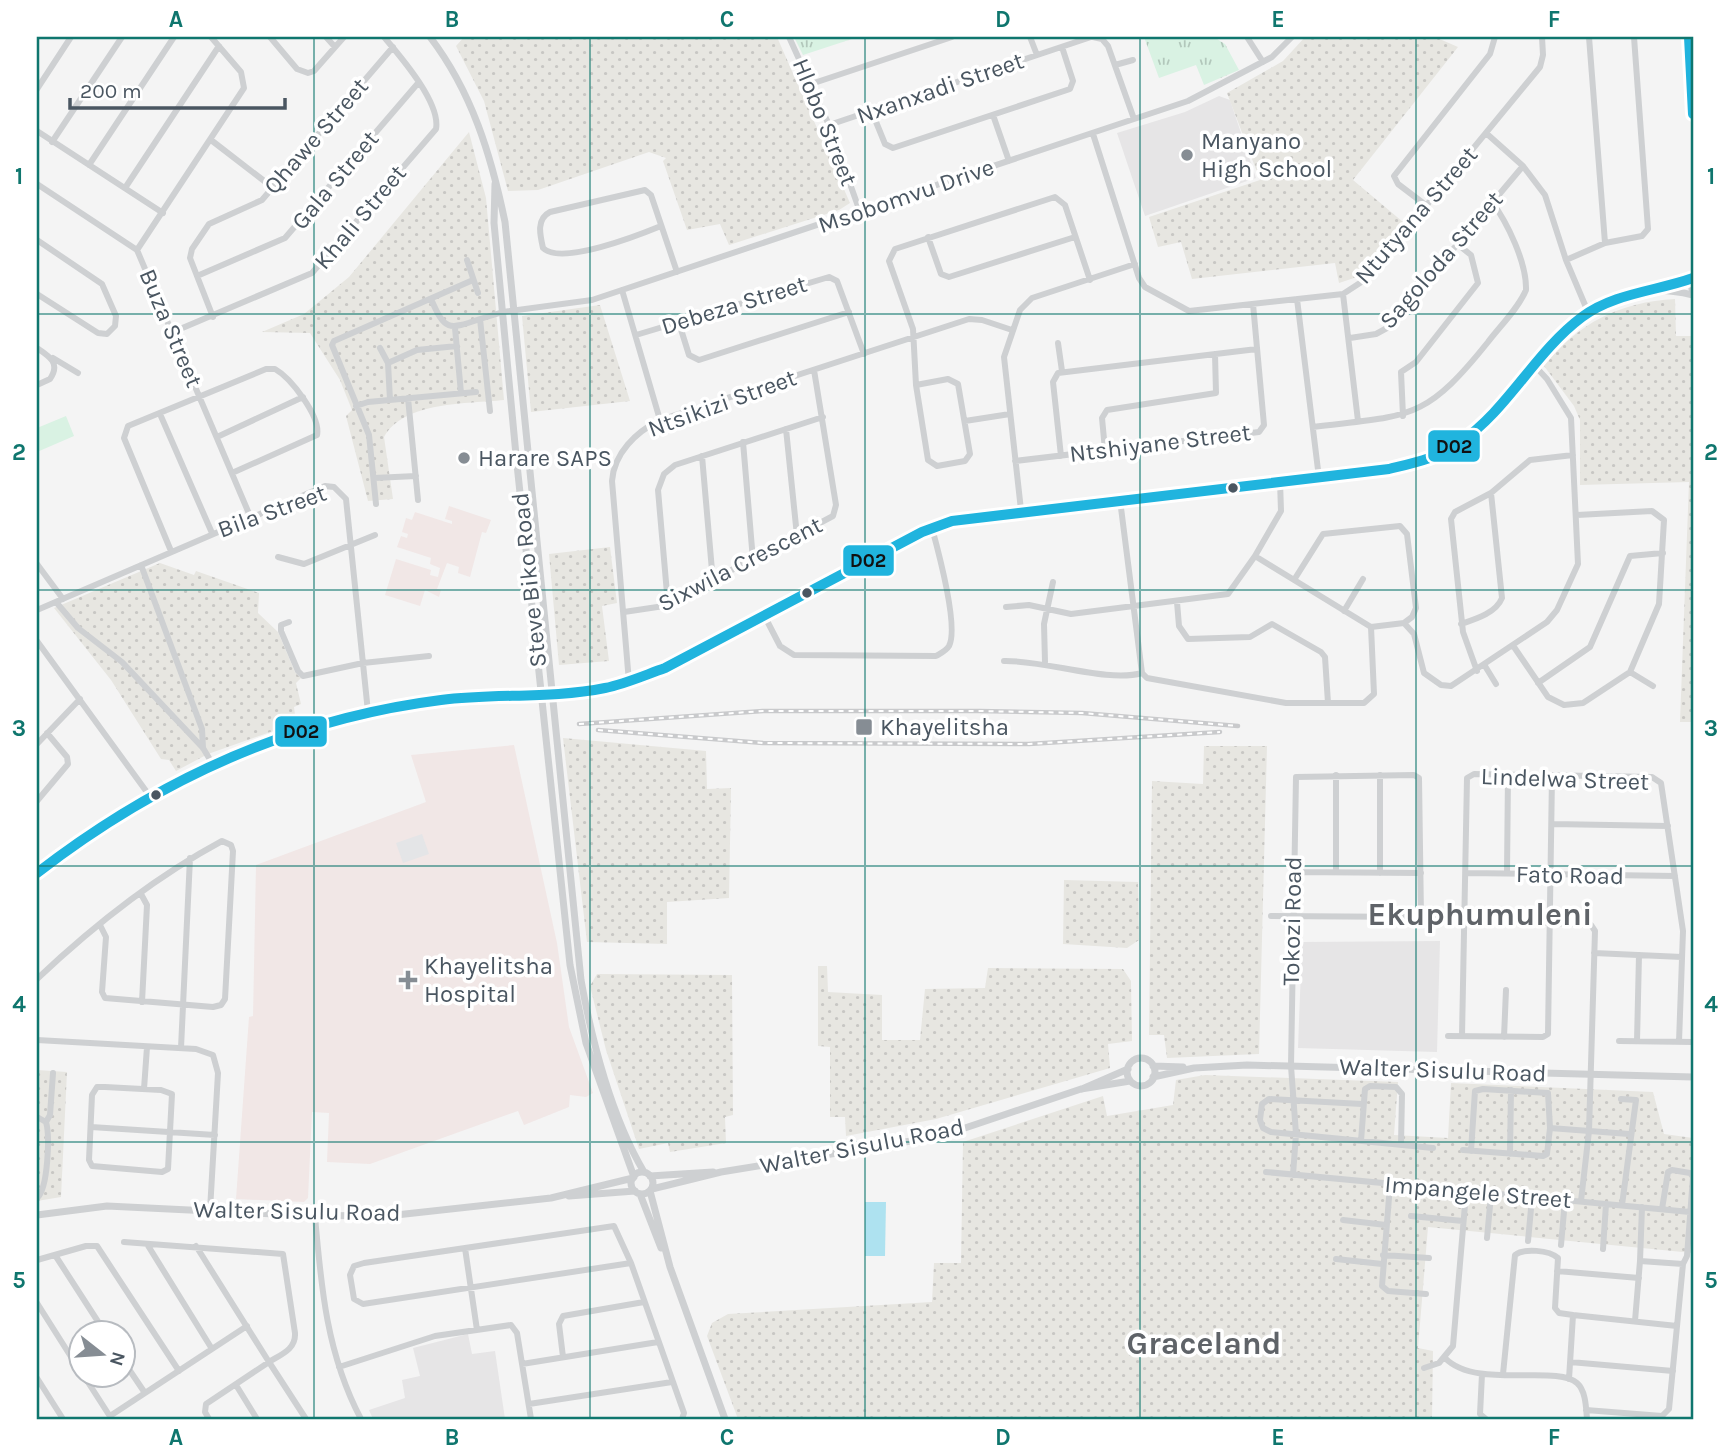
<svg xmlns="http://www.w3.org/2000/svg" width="1730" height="1456" viewBox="0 0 1730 1456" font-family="Karla,sans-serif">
<defs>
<pattern id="grass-tufts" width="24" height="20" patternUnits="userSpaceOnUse" patternTransform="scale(1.75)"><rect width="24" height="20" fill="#d9f2e3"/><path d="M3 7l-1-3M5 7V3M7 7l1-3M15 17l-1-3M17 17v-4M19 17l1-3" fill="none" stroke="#b2c7bb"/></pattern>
<pattern id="sand-dots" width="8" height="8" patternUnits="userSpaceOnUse" patternTransform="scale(1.75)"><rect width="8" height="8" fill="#e7e6e1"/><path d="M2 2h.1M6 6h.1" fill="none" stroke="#c8c7c4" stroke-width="1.8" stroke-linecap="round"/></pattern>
</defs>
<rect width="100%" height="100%" fill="#f4f4f4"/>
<path fill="#e6e5e6" d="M1219,96L1230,100L1256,178L1145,216L1117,133L1185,112Z
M1440,941L1437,1052L1298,1048L1302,942Z
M468,1334L472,1354L495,1351L505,1419H373L369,1410L405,1398L402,1380L420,1376L413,1348Z"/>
<path fill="#f1e7e6" d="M449,506L491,520L486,533L482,532L470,577L458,573L459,567L447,563L437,589L441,590L439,597L425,590L420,606L385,595L396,559L431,570L430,575L438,577L440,568L430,564L431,558L397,547L401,536L407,538L408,534L402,532L406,518L412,520L415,512L452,524V521L445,519Z
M514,745L557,943L569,1027L593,1093L586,1097L570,1095L569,1107L524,1125L518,1111L370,1164L327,1162L329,1113L312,1112L308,1198L304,1202L236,1199L249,1017L253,1016L256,865L426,802L411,755Z"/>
<path fill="#e4e5e7" d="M422,834L429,854L403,863L396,843Z"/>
<path fill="url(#grass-tufts)" d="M794,37H858L803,55Z
M1144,37H1214L1225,44L1239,70L1204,85L1196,65L1159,78Z"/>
<path fill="url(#sand-dots)" d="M464,37H777L850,203L839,210L729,245L720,224L687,230L663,161L666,158L649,152L538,190L508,191L484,101L456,46Z
M1305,37H1435L1458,47L1353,180L1403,222L1360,276L1339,283L1335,263L1192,279L1181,242L1158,247L1149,217L1260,180L1227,93L1283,61Z
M469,132L486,198L504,400C468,404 404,401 384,437L393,499L368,501L346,416L352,410L340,380L310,333L262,332L304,314L349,277Z
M1675,299L1676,336H1693V722H1680L1689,482L1580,485V420L1574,406L1544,366C1578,323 1620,302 1675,299Z
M600,305L630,401L531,412L522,316Z
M610,547L617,603L602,606L609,661L559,665L549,554Z
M160,563L194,575L196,571L259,593L258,613L278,632L295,672L301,678L296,683L301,704L294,707L296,723L208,754L176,771L169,760L161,759L111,680L54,608Z
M563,738L706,751L707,789L731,788L729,898L667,902V944L587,942Z
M1204,746H1267L1259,1054L1167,1058L1164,1035H1149L1152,781L1203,784Z
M1064,880L1138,882L1139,940L1127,948L1063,944Z
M818,966H827L828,992L882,995V1040H920L925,989L985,988L988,968L1123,969L1131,981L1132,1041L1108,1044L1110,1068L936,1119L846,1136L845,1117H830V1047L818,1046Z
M597,974L732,975L733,1115L725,1117L726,1143L670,1152L668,1143L639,1149L606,1050L590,986Z
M37,1070L67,1072L61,1197L37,1201Z
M1205,1075L1398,1082L1394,1135L1448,1138L1451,1083L1653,1092L1664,1134L1693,1138V1253L1428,1227L1418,1348L1433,1351L1432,1419H738L707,1336L712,1323L728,1314L932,1302L934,1263H961L963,1142L1103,1096L1107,1116L1173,1105L1176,1080Z"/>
<path fill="#d9f2e3" d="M66,416L74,436L37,452V428Z"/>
<path fill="#aee2f0" d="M865,1202H886L885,1256H865Z"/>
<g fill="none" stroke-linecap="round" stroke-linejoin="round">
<path stroke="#ced0d2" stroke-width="6" d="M270,37L297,69L308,73L314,71L344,37
M326,37L335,47
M789,37L829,125L859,209
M1030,37L1037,55
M1093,37L1102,39L1108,46L1134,119
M1247,37L1263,62
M1589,37L1605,243
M1115,65L1133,60
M811,84L952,37
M37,89L71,37
M872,112L885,144L893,148L1070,89L1073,81L1062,47
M993,115L1009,161
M829,125L1091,37
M37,131L163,213
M1486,133L1523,166L1545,195L1566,260L1588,312
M1093,134L1139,278L1145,287L1189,311L1343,294L1366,279L1540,67L1543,55L1542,37
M211,140L272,187
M52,142L122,37
M89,165L174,37
M37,184L137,250L250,516
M125,188L219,46
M1427,206L1398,184L1394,176L1490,54L1495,37
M661,226C639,235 561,266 543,248C540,235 536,219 550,212L645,190L651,195L677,272
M928,237L941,274L949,277L1075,237
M37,240L102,284L116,316L115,326L107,334L98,333L37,294
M137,250L244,88L241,72L211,37
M467,260L478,293
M1566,260L1605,243L1642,236L1648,229L1634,37
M197,276L285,238L419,82
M622,290L660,420
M1343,294L1358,421
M431,299C445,331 448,330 480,319
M1297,299L1319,478
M213,317L190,258L192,249L209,224L262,200L393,47
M679,323L689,355L699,360L849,312
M455,328L461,393
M173,332L312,273L436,129C441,103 400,56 384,37
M636,335L829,277L837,281L864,354
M1350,338L1376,334L1387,328L1523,166
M1058,343L1062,371
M37,348C49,356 61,363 50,379L37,385
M380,348L388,363
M53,358L78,373
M916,385L948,379L958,384L970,454L965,461L937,466L928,460L916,385L913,329L889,261L895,249L1055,197L1065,205L1090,280
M408,398L418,500
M390,400L388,363L417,350L457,346
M356,406L368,402L476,392
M490,411L480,319L503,312L592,300L1188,101L1272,57L1292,37
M160,414L212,533
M1403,416L1401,372L1416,362L1478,283L1471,255L1456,243
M965,421L1010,414
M1313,427C1410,415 1424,422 1488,342C1500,326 1518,309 1526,290C1527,263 1507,222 1492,202
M786,429L797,536
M217,437L303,397
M743,442L753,560
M1105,450L1102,418L1107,410L1216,393L1215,354
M702,456L713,582
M1061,456L1053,382L1058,373L1257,349
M1015,461L1259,432L1264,425L1253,304
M374,478L416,476
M1120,500L1142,673L1147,678L1286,703H1364L1374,694L1371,627
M376,504L369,435L332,345L334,341L473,280
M1021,510L1004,357L1020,310L1032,298L1135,264
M171,551L124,438L128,426L266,369H275C291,378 321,417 317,435L232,473
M1255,556L1371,627L1404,623
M278,557L304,564L375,535
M37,564L63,599
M141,565L202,729L203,748
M1294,580L1323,534L1400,526L1407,534L1416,608L1412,617L1404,623
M56,602L78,628L122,662L203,748L212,763
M1177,602L1179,626L1188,639L1250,637L1272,624L1321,652L1325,657L1328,703
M668,605L658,490L664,474L675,465L823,417
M1006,607L1029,605L1071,614L1228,594L1255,556L1281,511L1280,481
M37,610L325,486L334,487L346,499L368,712
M1344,611L1363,579
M624,612L664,606L833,516L836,505L814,370
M764,615L780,646L794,655L936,656C941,653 946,651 949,646C959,627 938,550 932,528
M289,622L281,625V631L298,671L303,676L363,663L429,656
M1404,623L1414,634L1424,673L1441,685L1451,686L1547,622L1557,610L1578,564L1571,418L1547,379L1534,365
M1461,624C1476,619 1496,613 1502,598L1491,493
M37,641L149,795
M1514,647L1548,697L1564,705L1583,703L1630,672L1659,604L1664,520L1652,511L1577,515
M1004,661C1046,660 1107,683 1142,673
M1045,662L1044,624L1053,582
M1485,666L1496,684
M1477,671L1463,632L1451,519L1455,512L1491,493L1530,460L1573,455
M1630,672L1653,686
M629,682L612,481C614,453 636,432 660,420L969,319L982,320L1012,330
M1538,683L1590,647L1630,556L1663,553
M37,744L80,699
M1336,775V872
M1380,775V873
M37,801L68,764L67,757L47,733
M1552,824L1668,826
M1293,872L1421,873
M1466,873L1675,876
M1507,873L1508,774
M141,894L147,905L142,1002
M1271,916L1421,917L1591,925L1595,931L1589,1131L1581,1201
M1594,953L1682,957
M37,979C92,927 155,877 222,841L231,845L233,851L225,999L221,1005L213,1007L105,998L102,992L106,937L100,925
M1448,1036L1543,1037L1548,1034L1552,776
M1462,1036L1467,778L1474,774L1652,777L1661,783L1683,931L1679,1042
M1504,1037L1506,990
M37,1040L196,1049L213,1055L218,1073L210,1210
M1619,1041L1693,1042
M1637,1041L1639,955
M181,1048L190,858
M105,1087L161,1090L172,1094L168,1169L162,1172L92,1166L89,1160L92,1095L97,1087Z
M144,1089L147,1047
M1621,1099L1636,1100L1622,1205
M1362,1104L1269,1099L1262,1104L1260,1120L1263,1128L1271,1132L1433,1148
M37,1117L46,1122
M91,1127L215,1135
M1550,1128L1629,1134
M1361,1141L1365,1089L1370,1086L1396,1087L1402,1094L1401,1145
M1463,1150L1543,1156L1547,1154L1550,1128L1548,1093L1483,1089L1475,1091L1471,1151
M1510,1154L1511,1090
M1266,1172L1690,1212
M1293,1175L1296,1134L1291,1066L1296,777L1414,775L1419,778L1421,917
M1390,1185L1382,1286L1388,1291L1426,1294
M37,1198C48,1189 50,1136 46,1122L50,1115L53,1073
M1662,1209L1668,1172L1672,1170L1690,1173L1693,1177L1687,1256L1683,1264
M315,1216C321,1287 327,1355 361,1419
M1411,1216L1463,1221
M1343,1220L1386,1225
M1487,1238L1491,1195
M1528,1241L1532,1198
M124,1242L283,1254L295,1333C296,1349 282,1354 269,1362L196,1246
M147,1244L212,1349
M1561,1245L1565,1200
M465,1248L477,1330
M1603,1249L1606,1204
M55,1255L106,1334
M1383,1255L1429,1258
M1336,1259L1382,1264
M37,1260L86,1246H97L179,1371
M1640,1261L1642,1207
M631,1263L363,1304L354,1299L350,1275L354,1266L364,1263L614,1226L631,1263L684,1413L682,1419
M1557,1271L1639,1278
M37,1303L80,1371
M1573,1315L1677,1326
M563,1357L559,1324L563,1316L644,1302
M1445,1358C1476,1390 1556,1364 1577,1383C1586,1391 1586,1408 1587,1419
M122,1359L145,1393
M1570,1362L1673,1371
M522,1364L658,1342
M339,1367L435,1336L511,1325L517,1333L531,1419
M1424,1368L1439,1363L1453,1346L1466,1193
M1482,1374L1480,1414L1486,1419
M1503,1374L1515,1255C1524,1248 1549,1250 1558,1258L1555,1308L1559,1313L1573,1315L1569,1379
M84,1376L111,1418
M37,1378L63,1419
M236,1385L257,1419
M529,1404L672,1382
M1586,1410L1662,1416L1669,1409L1683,1264L1640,1261L1635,1321
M110,1416L247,1326
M209,1419L205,1412L206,1404L269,1362L306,1419"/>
<path stroke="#ced0d2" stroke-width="7" d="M430,37C472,92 491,155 505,222L581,980C592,1042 612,1118 644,1172
M495,184L494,223L516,455L570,965L586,1043L634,1177
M1660,290L1693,279
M37,873C152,777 292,718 441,700C495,694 551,699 605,688C626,683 645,675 665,668L922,532L952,521L1389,469C1416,465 1441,458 1464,442C1543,388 1565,264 1693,295
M1127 1072a14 14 0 1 1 28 0a14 14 0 1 1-28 0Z
M1153,1066L1183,1067
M1153,1077L1194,1068L1247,1065L1693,1077
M1082,1089L1128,1069
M631 1183a11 11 0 1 1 22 0a11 11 0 1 1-22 0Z
M650,1176L713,1172
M652,1189L721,1172L917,1140L962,1129L1081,1089L1130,1081
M650,1191L670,1267L725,1419
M640,1194L661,1248
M569,1196L635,1191
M37,1215L107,1206L315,1216L396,1215L551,1198L633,1178"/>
<path stroke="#caced1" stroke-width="9" d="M1689,37L1693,114
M1693,278V289"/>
<defs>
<path id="rail" d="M579,724L763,711H979L1082,713L1238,726
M598,730L763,743L1029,744L1220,732"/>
</defs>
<use href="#rail" stroke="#c9cacc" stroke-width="4.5"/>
<use href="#rail" stroke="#fff" stroke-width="2" stroke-dasharray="5" stroke-linecap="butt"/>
<defs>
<path id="bus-1" d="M1689,37L1693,114
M37,873C156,781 290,719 441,700C495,693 551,699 605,688C625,684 645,675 665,668L922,532L952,521L1389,469C1413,463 1438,458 1459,443C1508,410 1534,353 1582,317C1614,293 1657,291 1693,278"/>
</defs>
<use href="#bus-1" stroke="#fff" stroke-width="16"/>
<use href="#bus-1" stroke="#20b4de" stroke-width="10"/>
</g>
<path fill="none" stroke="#0f766e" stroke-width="2" stroke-opacity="0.55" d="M314,37V1419M590,37V1419M865,37V1419M1140,37V1419M1416,37V1419M37,314H1693M37,590H1693M37,866H1693M37,1142H1693"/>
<g fill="#868d94" stroke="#fff" stroke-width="2.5">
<circle cx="1187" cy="155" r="7"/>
<circle cx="464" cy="458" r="7"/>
<rect x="855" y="718" width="18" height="18" rx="3.5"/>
<path d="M404.5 969.5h7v7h7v7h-7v7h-7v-7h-7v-7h7z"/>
</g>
<g fill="#4a5661" stroke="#fff" stroke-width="2.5">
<circle cx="1233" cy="488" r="6"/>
<circle cx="807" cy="593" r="6"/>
<circle cx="156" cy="795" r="6"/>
</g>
<g text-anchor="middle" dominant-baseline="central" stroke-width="7" stroke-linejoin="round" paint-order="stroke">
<g font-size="24" fill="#4a5661" stroke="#fff">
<text transform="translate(940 88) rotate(-19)">Nxanxadi Street</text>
<text transform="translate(825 122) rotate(68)">Hlobo Street</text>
<text transform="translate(316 136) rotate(-49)">Qhawe Street</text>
<text transform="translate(335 180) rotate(-50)">Gala Street</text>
<text transform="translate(906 196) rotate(-19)">Msobomvu Drive</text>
<text transform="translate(1416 215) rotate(-49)">Ntutyana Street</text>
<text transform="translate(360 217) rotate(-50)">Khali Street</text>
<text transform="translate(1441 260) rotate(-49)">Sagoloda Street</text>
<text transform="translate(734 305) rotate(-17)">Debeza Street</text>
<text transform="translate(171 328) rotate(67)">Buza Street</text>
<text transform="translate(722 403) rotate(-20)">Ntsikizi Street</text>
<text transform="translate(1160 443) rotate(-7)">Ntshiyane Street</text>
<text transform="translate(272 511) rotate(-20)">Bila Street</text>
<text transform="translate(740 564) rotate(-27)">Sixwila Crescent</text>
<text transform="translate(529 580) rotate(-96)">Steve Biko Road</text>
<text transform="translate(1565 779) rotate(2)">Lindelwa Street</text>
<text transform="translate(1570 875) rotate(1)">Fato Road</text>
<text transform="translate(1292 921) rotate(-89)">Tokozi Road</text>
<text transform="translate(1443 1070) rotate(2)">Walter Sisulu Road</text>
<text transform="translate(862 1146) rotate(-11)">Walter Sisulu Road</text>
<text transform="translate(1478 1192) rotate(5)">Impangele Street</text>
<text transform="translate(297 1211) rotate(1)">Walter Sisulu Road</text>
</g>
<g font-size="24" fill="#4a5661" stroke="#fff" text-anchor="start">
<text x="1201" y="141">Manyano<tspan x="1201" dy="28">High School</tspan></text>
<text x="478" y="458">Harare SAPS</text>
<text x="880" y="727">Khayelitsha</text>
<text x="424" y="966">Khayelitsha<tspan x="424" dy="28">Hospital</tspan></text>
</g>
<g font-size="32" font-weight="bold" fill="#5f6368" stroke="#fff">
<text x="1480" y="914">Ekuphumuleni</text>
<text x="1204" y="1343">Graceland</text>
</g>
</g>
<g stroke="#fff" stroke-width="2.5">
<rect x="1427" y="429" width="54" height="34" rx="7" fill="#20b4de"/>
<rect x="842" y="544" width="53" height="33" rx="7" fill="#20b4de"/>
<rect x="274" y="715" width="54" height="33" rx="7" fill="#20b4de"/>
</g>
<g font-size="19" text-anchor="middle" font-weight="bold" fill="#111">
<text x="1454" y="453">D02</text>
<text x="868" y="567">D02</text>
<text x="301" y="738">D02</text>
</g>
<rect width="1730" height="1456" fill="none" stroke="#ffffff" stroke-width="77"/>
<g transform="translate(102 1354) rotate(107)"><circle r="33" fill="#ffffff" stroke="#b7bbc0" stroke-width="2"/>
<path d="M0-5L12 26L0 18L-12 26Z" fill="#868d94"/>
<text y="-10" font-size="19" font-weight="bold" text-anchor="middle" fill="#4a5661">N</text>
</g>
<path d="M70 98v10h215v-10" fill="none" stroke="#4a5661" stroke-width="3.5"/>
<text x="80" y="98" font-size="21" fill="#4a5661" stroke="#ffffff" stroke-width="5" paint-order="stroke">200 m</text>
<rect x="38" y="38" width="1654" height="1380" fill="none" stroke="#0f766e" stroke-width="2.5"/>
<g font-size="23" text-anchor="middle" font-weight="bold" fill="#0f766e">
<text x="176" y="27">A</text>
<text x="452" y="27">B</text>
<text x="727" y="27">C</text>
<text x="1003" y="27">D</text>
<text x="1278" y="27">E</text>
<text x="1554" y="27">F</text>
<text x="19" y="184">1</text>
<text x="1711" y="184">1</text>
<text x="19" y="460">2</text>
<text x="1711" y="460">2</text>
<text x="19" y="736">3</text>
<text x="1711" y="736">3</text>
<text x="19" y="1012">4</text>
<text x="1711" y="1012">4</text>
<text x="19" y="1288">5</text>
<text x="1711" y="1288">5</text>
<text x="176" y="1445">A</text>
<text x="452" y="1445">B</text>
<text x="727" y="1445">C</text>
<text x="1003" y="1445">D</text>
<text x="1278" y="1445">E</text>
<text x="1554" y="1445">F</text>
</g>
</svg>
